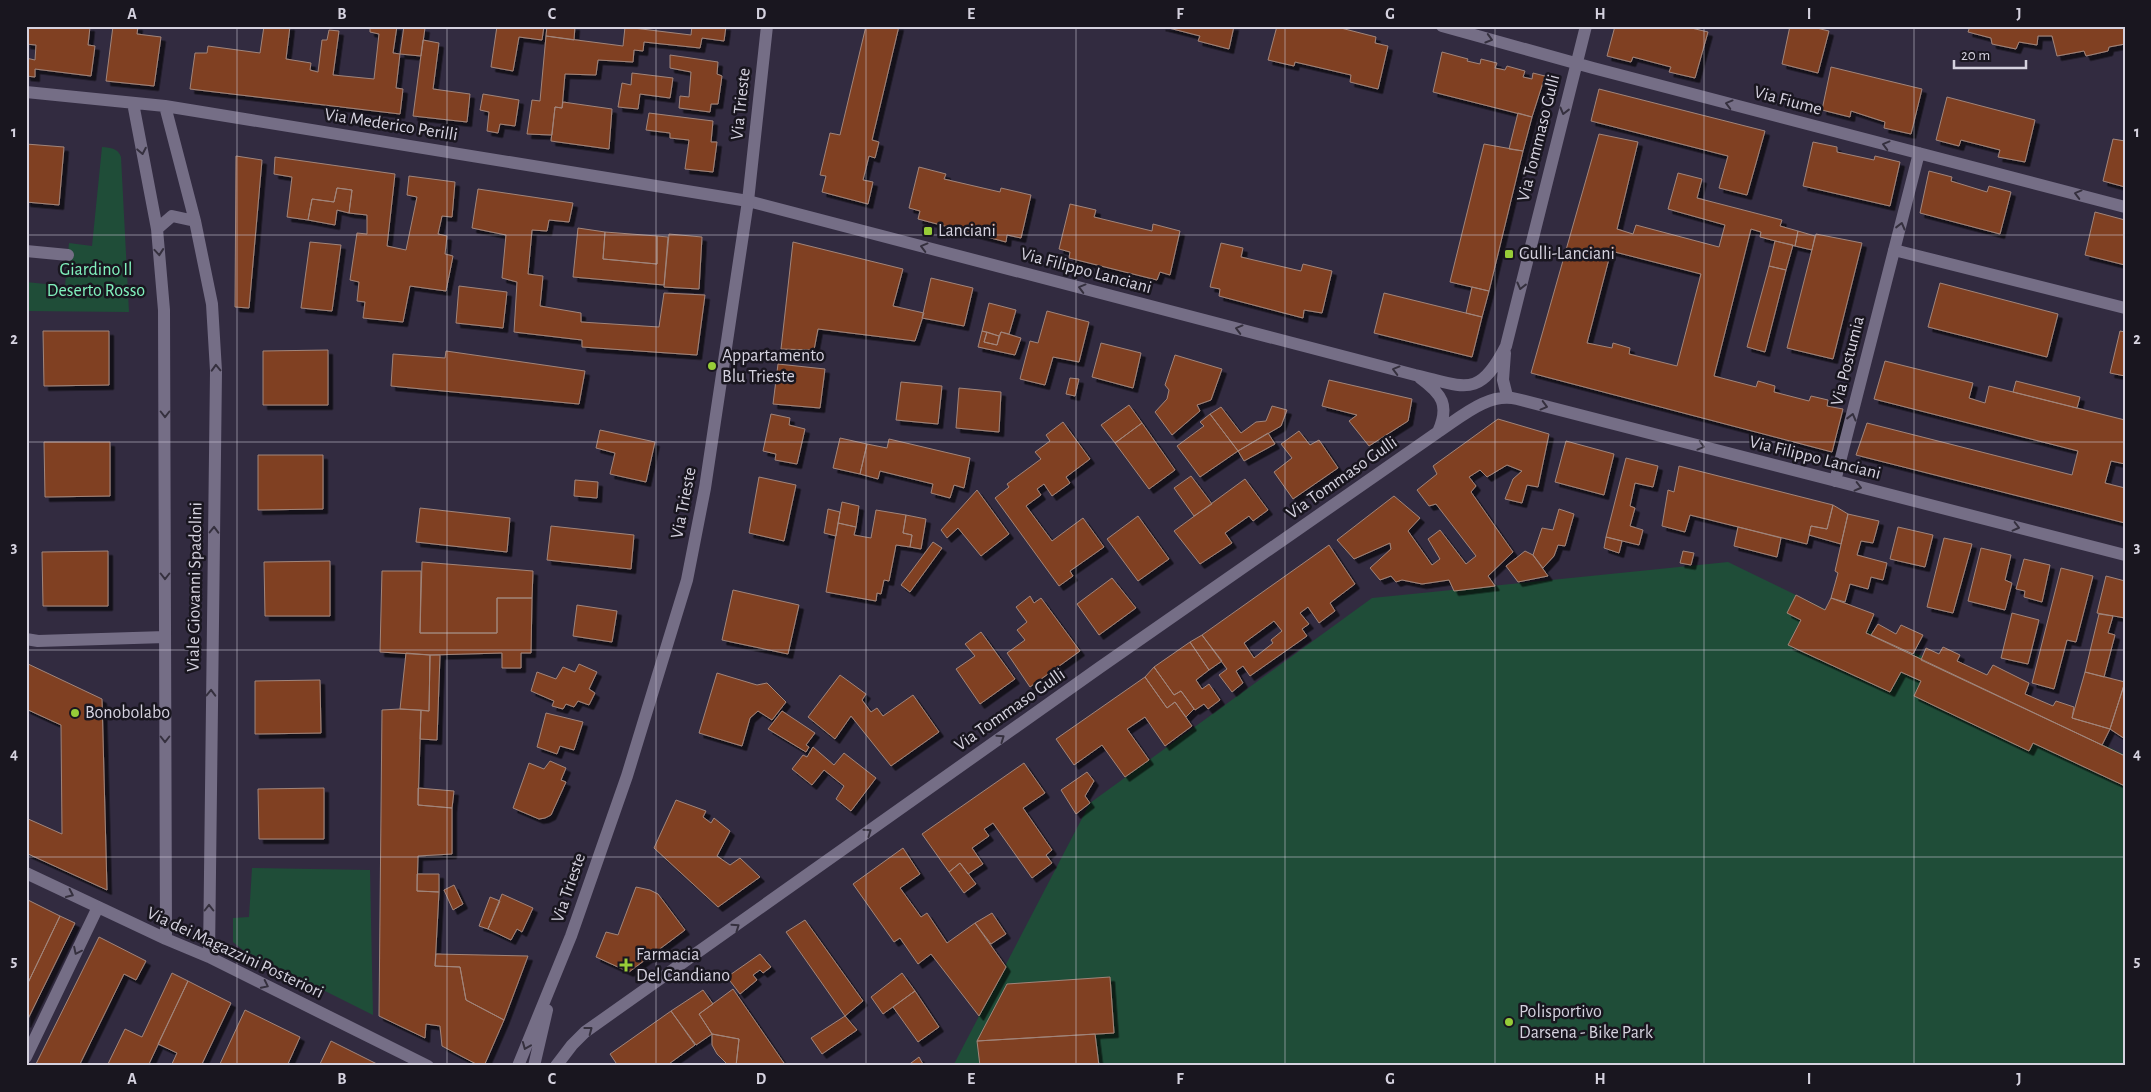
<svg xmlns="http://www.w3.org/2000/svg" width="2151" height="1092" viewBox="0 0 2151 1092" font-family="'Alegreya Sans',sans-serif">
<defs>
<filter id="shadow"><feDropShadow dx="4.5" dy="4.5" stdDeviation="0" flood-color="#0009"/></filter>
</defs>
<rect width="100%" height="100%" fill="#322b40"/>
<path fill="#1f4d38" d="M102,147C111,148 118,148 121,157L129,312L26,311V282L65,286L69,243L92,246Z
M1728,562L2125,755V1066H953L1090,803L1372,598Z
M252,868L370,870L373,1015L243,950L233,942V918L249,917Z"/>
<path fill="#804024" stroke="#a1857a" fill-rule="evenodd" filter="url(#shadow)" d="M27,26L90,27L88,45L95,46L91,76L35,69V77L26,76V58L35,60L36,45L26,44Z
M113,26H138L137,34L161,37L154,86L106,81Z
M264,26H290L286,59L311,63L310,70L318,72L322,40H327L329,30L339,31L333,75L374,79L379,34L370,32V26H397L393,53L400,54L396,88L403,89L400,114L190,89L195,53H207L208,46L260,53Z
M404,26L425,28L421,56L400,54Z
M497,26H544L542,40L519,37L513,71L491,67Z
M547,26H575L574,40L546,36Z
M692,26H726L724,41L702,38L700,48L644,42L643,51L634,50L633,62L598,60L596,75L565,74L562,108L555,107L552,135L527,134L532,100L540,101L546,36L623,46L625,27L691,35Z
M866,26H899L872,140L879,142L875,158L869,156L863,180L873,182L868,204L822,192L826,176L820,175L830,133L840,135Z
M1161,26H1234L1229,49L1198,41L1200,36Z
M1277,26H1333L1376,37L1375,43L1388,46L1378,89L1350,82L1351,75L1295,62L1294,66L1268,60Z
M1615,26H1683L1708,32L1695,78L1669,72L1671,67L1633,57L1631,62L1607,56Z
M1790,26H1808L1829,31L1818,73L1782,64Z
M1970,26H2125V44L2109,47L2108,51L2086,56L2084,51L2057,56L2052,36H2038L2037,45L2019,42L2016,49L1992,44L1991,38L1968,32Z
M423,40L439,43L433,89L470,94L467,122L413,116Z
M1442,52L1468,59L1467,61L1480,64L1481,59L1497,63L1495,68L1505,70L1507,66L1525,71L1523,77L1532,79L1533,73L1545,76L1532,117L1433,92Z
M670,55L718,62L717,74L722,76L718,104H711L710,112L679,108L680,96L689,97L691,72L670,68Z
M1831,67L1922,89L1911,134L1884,128L1885,122L1851,111L1850,117L1822,110Z
M632,73L673,78L670,98L640,94L638,109L618,107L622,83L631,85Z
M1599,89L1765,131L1747,195L1719,188L1728,156L1591,121Z
M483,94L519,100L515,126L500,124L498,133L487,131L489,112L480,110Z
M1947,97L2035,120L2025,162L1998,157L2000,150L1961,140L1959,146L1936,140Z
M563,102L612,109L609,149L551,141L555,107L562,108Z
M649,113L713,121L711,142H717L713,172L685,169L689,140L670,138V133L646,130Z
M1518,113L1532,117L1523,151L1509,149Z
M1599,134L1638,142L1617,229L1633,234L1636,225L1719,247L1725,225L1668,209L1678,173L1702,179L1697,198L1782,220L1780,226L1798,231L1795,246L1760,237L1761,232L1751,229L1714,376L1756,387L1758,381L1775,386L1774,392L1809,401L1811,396L1828,400L1827,406L1843,409L1832,452L1531,373ZM1611,251L1701,274L1677,366L1629,354L1630,348L1613,343L1612,348L1587,343Z
M2113,139L2125,141V187L2103,181Z
M1813,142L1837,147V152L1874,160L1875,156L1900,162L1890,206L1803,186Z
M26,144L64,147L59,205L26,202Z
M1484,144L1523,151L1489,291L1450,282Z
M236,156L262,160L249,308L235,307Z
M275,157L395,174L387,246L406,250L417,197L407,195L409,176L455,182L452,217L442,216L438,234L447,236L445,254L453,256L446,291L410,286L403,322L363,318L365,302L357,301L359,282L350,280L357,233L367,234V215L349,213L352,190L337,188L334,202L312,199L308,220L287,217L292,177L274,174Z
M919,167L946,174L944,179L1000,192L1001,188L1031,195L1021,238L1007,235L1006,242L918,219L920,211L909,208Z
M1929,171L1952,177L1951,181L1987,192L1989,186L2011,192L2000,234L1920,213Z
M337,188L352,190L349,213L337,210L335,225L308,220L312,199L334,202Z
M478,189L573,203L569,222L549,220L547,231L532,230L528,274L543,276L540,306L581,313V322L659,327L664,293L705,295L697,355L582,347V340L514,332L517,282L502,278L506,235L472,228Z
M1070,204L1096,210L1094,217L1152,231L1153,224L1180,231L1170,275L1160,272L1157,280L1069,258L1070,252L1059,249Z
M2095,212L2125,220V265L2085,255Z
M578,228L605,232L603,259L657,264V236L668,237L664,285L573,277Z
M1798,231L1815,236L1812,250L1795,246Z
M605,232L657,236V264L603,259Z
M669,234L702,237L699,289L664,287Z
M1816,234L1862,243L1833,359L1787,348Z
M1775,241L1793,245L1786,270L1769,266Z
M310,242L341,245L332,311L301,308Z
M793,242L903,269L893,306L924,313L915,341L818,329L814,350L781,349Z
M1221,243L1243,248L1241,257L1301,271L1303,264L1332,271L1322,313L1304,310L1303,318L1219,296L1220,289L1210,287Z
M1769,266L1786,270L1765,352L1747,347Z
M931,278L973,288L964,326L922,318Z
M1940,283L2058,314L2047,357L1928,327Z
M459,286L507,292L503,328L456,323Z
M1472,287L1489,291L1482,317L1466,313Z
M1384,293L1482,317L1472,357L1374,333Z
M989,303L1016,310L1009,334L1001,332L999,336L982,331Z
M1047,311L1089,322L1079,362L1053,357L1045,385L1020,379L1030,341L1038,343Z
M43,331H109V385L44,386Z
M982,331L987,332L984,342L997,345L1001,332L1021,338L1015,355L978,347Z
M2120,331L2125,332V376L2110,373Z
M987,332L999,336L997,345L984,342Z
M1101,343L1141,353L1133,388L1092,377Z
M328,350V405H263V351Z
M446,351L585,371L579,404L391,386L393,354L445,358Z
M1175,355L1222,369L1211,400L1197,405L1200,411L1172,435L1155,412L1167,399L1169,390L1165,385Z
M1885,361L1973,383L1969,398L1985,403L1989,386L2125,420V464L2111,461L2105,483L2125,488V523L1856,455L1867,423L2072,475L2078,451L1874,399Z
M778,364L825,369L820,408L773,404Z
M1070,378L1079,379L1075,396L1066,394Z
M1329,380L1412,399L1408,421L1369,446L1349,421L1357,415L1322,406Z
M2016,381L2080,397L2077,408L2013,392Z
M901,382L942,386L938,424L896,420Z
M959,388L1001,392L999,432L956,428Z
M1129,405L1142,423L1115,443L1101,425Z
M1272,406L1287,410L1281,426L1238,451L1210,414L1221,407L1241,433L1256,422L1266,421Z
M771,414L790,418L789,425L805,429L797,464L775,460L776,454L763,451Z
M1210,414L1238,451L1200,477L1177,446L1204,426L1200,422Z
M1498,419L1549,434L1538,487L1527,485L1522,503L1505,499L1513,479L1522,471L1507,465L1487,477L1480,470L1469,477L1476,486L1471,492L1513,552L1488,576L1495,586L1454,591L1449,580L1422,584L1402,580L1396,582L1391,576L1380,580L1370,568L1391,549L1390,543L1354,559L1337,540L1394,496L1420,518L1408,531L1432,565L1440,559L1428,539L1440,530L1466,564L1476,556L1436,504L1429,506L1417,490L1437,474L1433,466Z
M1063,422L1090,459L1066,477L1070,483L1052,496L1044,484L1037,489L1041,495L1026,506L1052,541L1083,518L1104,547L1070,571L1073,576L1059,586L995,498L1009,487L1007,484L1041,459L1035,452L1050,441L1046,435Z
M1142,423L1175,470L1149,489L1115,443Z
M600,430L655,442L646,482L610,474L615,453L596,448Z
M1299,431L1310,445L1319,440L1338,468L1293,499L1274,472L1292,458L1281,444Z
M1268,433L1275,444L1244,461L1238,451Z
M840,438L867,444L860,474L833,468Z
M889,439L970,458L964,488L954,485L950,498L931,493L933,484L880,471L878,479L860,474L867,444L887,448Z
M1566,441L1614,454L1604,495L1555,482Z
M44,442H110V496L45,497Z
M258,455H323V509L258,510Z
M1626,458L1658,466L1653,487L1635,483L1630,506L1635,508L1630,526L1643,530L1639,545L1606,537Z
M1679,466L1833,505L1827,529L1811,526L1807,544L1690,515L1685,532L1662,526L1668,490L1674,492Z
M1191,476L1212,504L1194,516L1174,488Z
M759,477L796,485L784,541L749,533Z
M1245,479L1268,510L1253,521L1249,516L1225,533L1232,543L1200,564L1174,531Z
M575,480L598,482L597,498L574,496Z
M977,490L1009,534L981,556L958,528L947,538L941,530Z
M842,502L859,506L856,527L838,523Z
M1833,505L1848,514L1841,544L1809,535L1811,526L1827,529Z
M420,508L510,518L507,552L416,542Z
M828,509L840,512L836,536L824,533Z
M1559,509L1574,514L1565,546L1558,545L1554,556L1543,568L1533,555L1542,528L1553,530Z
M876,510L906,515L903,533L912,535L910,547L896,545L889,581L884,580L881,594L877,593L876,601L826,592L838,523L856,527L854,535L871,538Z
M1848,514L1879,521L1873,543L1861,541L1857,555L1887,563L1883,580L1871,577L1868,589L1850,584L1845,602L1831,598L1838,573L1835,571Z
M906,515L926,519L921,549L910,547L912,535L903,533Z
M1138,516L1169,559L1138,581L1107,539Z
M551,526L634,535L631,569L547,560Z
M1738,527L1781,538L1777,557L1734,546Z
M1898,527L1933,535L1925,567L1890,559Z
M1606,537L1622,541L1619,553L1604,548Z
M1944,538L1972,544L1953,613L1927,607Z
M933,542L942,548L910,592L901,585Z
M1329,545L1355,584L1330,603L1335,611L1319,623L1308,607L1300,613L1309,624L1302,629L1307,636L1250,676L1243,666L1236,671L1243,683L1232,692L1219,675L1227,669L1202,635ZM1274,621L1282,631L1271,640L1273,643L1254,658L1244,643Z
M1981,548L2011,555L2005,580L2012,583L2005,610L1968,601Z
M108,551V606H43L42,552Z
M1525,551L1533,555L1548,576L1518,582L1506,566Z
M1683,551L1694,553L1691,565L1680,563Z
M2024,559L2050,565L2042,602L2024,597L2025,591L2016,589Z
M330,561V616H265L264,562Z
M422,562L533,571L532,598H497V633H420Z
M2061,568L2093,576L2076,642L2067,640L2054,689L2032,683Z
M382,571H421L420,633H497V598H532L531,653H521V668H502V653L430,655L380,652Z
M2106,576L2125,581V618L2097,613Z
M1112,578L1136,608L1099,635L1077,604Z
M733,590L799,605L788,654L722,640Z
M1796,595L1825,610L1831,598L1874,614L1866,633L2125,756V786L2033,743L2029,751L1914,696L1921,681L1901,672L1890,692L1788,645L1801,620L1787,613Z
M1030,596L1034,603L1041,598L1080,651L1030,687L1007,653L1025,640L1017,630L1027,622L1016,607Z
M577,605L617,611L612,642L573,636Z
M2012,613L2039,620L2028,664L2001,658Z
M2099,614L2113,616L2108,633L2115,635L2104,677L2085,672Z
M1878,624L1896,634L1901,625L1923,635L1913,654L1871,635Z
M981,632L1015,679L980,704L956,669L975,656L965,644Z
M1202,635L1222,661L1209,670L1190,642Z
M1190,642L1209,670L1196,680L1202,689L1209,684L1220,700L1208,709L1204,704L1195,710L1181,691L1174,695L1154,667Z
M1943,647L1960,655L1957,661L1987,675L1993,665L2029,683L2025,694L2053,706L2056,701L2074,707L2072,718L2110,729L2102,745L1921,660L1926,648L1939,654Z
M406,653L430,655L429,711L400,709Z
M430,655H440L437,740L420,739L421,710L429,711Z
M26,663L102,699L107,890L26,853V818L62,834L61,725L26,709Z
M579,664L597,672L589,689L595,693L589,705L578,701L574,707L566,704L563,709L552,706L554,701L531,691L537,672L556,679L563,667L575,672Z
M1154,667L1174,695L1181,691L1194,709L1186,717L1175,702L1167,708L1145,677Z
M2085,672L2125,682L2110,729L2072,718Z
M717,673L757,685L767,683L786,702L772,720L758,711L750,718L742,746L699,733Z
M840,675L866,694L862,700L871,712L877,708L883,716L913,695L939,732L891,766L851,716L835,739L808,717Z
M1145,677L1167,708L1175,702L1192,726L1165,746L1145,717L1127,729L1149,760L1125,777L1102,745L1074,765L1056,739Z
M320,680L321,733L255,734V681Z
M2125,682V739L2110,729Z
M400,709L421,710L418,805L452,808V854L418,856L417,891L439,892L435,966L460,967L466,1000L504,1020L484,1066H480L442,1046L440,1026L426,1024L425,1038L379,1016L382,710Z
M782,711L815,733L806,745L809,747L806,752L768,729Z
M546,713L583,722L574,750L560,746L557,754L537,747Z
M813,747L834,765L844,753L876,778L851,811L836,799L844,786L824,770L812,785L792,769L803,755L807,757Z
M550,761L566,768L561,780L566,782L551,815L545,818L539,819L513,808L529,763L544,769Z
M1024,763L1045,793L1023,808L1052,850L1046,855L1052,863L1032,878L993,823L984,829L989,836L972,848L983,864L968,874L960,863L949,872L922,834Z
M1087,772L1094,781L1085,796L1090,803L1076,814L1061,790Z
M324,788V839H259L258,789Z
M418,788L454,791L452,808L418,805Z
M676,800L706,811L703,817L711,823L714,818L730,831L717,856L730,865L740,858L760,877L718,907L654,848Z
M903,848L920,874L900,888L921,917L927,913L947,943L975,923L1006,967L979,1016L931,954L918,964L900,938L894,942L853,884Z
M960,863L976,884L964,893L949,872Z
M417,874H439V892L417,891Z
M454,885L463,904L453,910L444,890Z
M636,887L650,890L658,894L685,930L629,972L596,957L606,932L618,935Z
M502,894L533,908L522,932L517,929L511,940L488,929Z
M490,897L500,901L488,929L479,926Z
M26,899L60,916L26,987Z
M992,913L1006,934L991,944L975,923Z
M60,916L75,923L26,1023V987Z
M805,920L863,1001L845,1016L786,932Z
M99,937L146,961L136,980L124,974L79,1066H35Z
M436,954L528,956L504,1020L466,1000L460,967L435,966Z
M760,954L771,967L763,973L760,970L753,975L757,980L740,994L727,977Z
M172,973L188,981L148,1066H107L125,1029L142,1037Z
M902,973L915,991L883,1014L871,997Z
M1110,977L1114,1033L977,1041L1007,984Z
M188,981L231,1003L201,1066H171L177,1053L158,1044Z
M733,989L786,1066H736L739,1039L712,1034L699,1014Z
M703,990L713,1004L699,1014L712,1034L696,1045L671,1011Z
M915,991L939,1027L918,1042L893,1007Z
M245,1010L300,1037L287,1066H219Z
M671,1011L695,1045L666,1066H618L610,1054Z
M845,1016L857,1030L822,1054L811,1038Z
M712,1034L739,1039L736,1066H729L717,1054L712,1045Z
M1095,1034L1099,1066H980L977,1041Z
M331,1041L381,1066H319Z
M919,1057L924,1066H907Z"/>
<g fill="none" stroke-linecap="round" stroke-linejoin="round">
<path stroke="#756e86" stroke-width="12" d="M1442,26L1593,68L2125,207
M26,92L165,106L748,201L1415,375C1466,387 1479,399 1506,346L1586,26
M133,103L157,229
M165,106L195,221L212,304L216,371L209,957
M1894,250L2125,308
M26,251L68,255
M1505,353L1503,380L1507,396
M1420,378C1442,394 1450,405 1438,432
M1835,481L1919,153
M26,639L38,641L165,637
M26,873L166,939L209,957L428,1066
M166,939L164,310L157,229L172,216L195,221
M26,1057L98,907
M556,1066L572,1045L585,1032L1099,668L1438,432C1461,417 1488,392 1517,399L2125,555"/>
<path stroke="#756e86" stroke-width="12" d="M518,1066L571,936L627,776L687,580L705,488L748,201L767,26
M534,1066L547,1010"/>
</g>
<defs><path id="oneway-chevron" d="M-2-3.5L2.5 0L-2 3.5" fill="none" stroke-width="1.6" stroke-linecap="round" stroke-linejoin="round" transform="scale(1.25)"/></defs>
<g stroke="#35303e">
<use href="#oneway-chevron" transform="translate(1489 39) rotate(16)"/>
<use href="#oneway-chevron" transform="translate(1729 104) rotate(-165)"/>
<use href="#oneway-chevron" transform="translate(1564 111) rotate(104)"/>
<use href="#oneway-chevron" transform="translate(1886 145) rotate(-165)"/>
<use href="#oneway-chevron" transform="translate(142 151) rotate(79)"/>
<use href="#oneway-chevron" transform="translate(2078 194) rotate(-165)"/>
<use href="#oneway-chevron" transform="translate(1901 226) rotate(-76)"/>
<use href="#oneway-chevron" transform="translate(924 247) rotate(-165)"/>
<use href="#oneway-chevron" transform="translate(159 252) rotate(85)"/>
<use href="#oneway-chevron" transform="translate(1521 286) rotate(104)"/>
<use href="#oneway-chevron" transform="translate(1082 288) rotate(-165)"/>
<use href="#oneway-chevron" transform="translate(1239 329) rotate(-165)"/>
<use href="#oneway-chevron" transform="translate(216 368) rotate(-92)"/>
<use href="#oneway-chevron" transform="translate(1396 370) rotate(-165)"/>
<use href="#oneway-chevron" transform="translate(1544 406) rotate(15)"/>
<use href="#oneway-chevron" transform="translate(165 414) rotate(90)"/>
<use href="#oneway-chevron" transform="translate(1852 417) rotate(-76)"/>
<use href="#oneway-chevron" transform="translate(1701 446) rotate(15)"/>
<use href="#oneway-chevron" transform="translate(1858 487) rotate(14)"/>
<use href="#oneway-chevron" transform="translate(2016 527) rotate(14)"/>
<use href="#oneway-chevron" transform="translate(214 530) rotate(-89)"/>
<use href="#oneway-chevron" transform="translate(165 576) rotate(90)"/>
<use href="#oneway-chevron" transform="translate(211 693) rotate(-89)"/>
<use href="#oneway-chevron" transform="translate(1001 738) rotate(-35)"/>
<use href="#oneway-chevron" transform="translate(165 739) rotate(90)"/>
<use href="#oneway-chevron" transform="translate(868 832) rotate(-35)"/>
<use href="#oneway-chevron" transform="translate(70 894) rotate(25)"/>
<use href="#oneway-chevron" transform="translate(209 908) rotate(-90)"/>
<use href="#oneway-chevron" transform="translate(736 927) rotate(-35)"/>
<use href="#oneway-chevron" transform="translate(77 951) rotate(116)"/>
<use href="#oneway-chevron" transform="translate(265 985) rotate(26)"/>
<use href="#oneway-chevron" transform="translate(589 1030) rotate(-37)"/>
<use href="#oneway-chevron" transform="translate(526 1046) rotate(112)"/>
</g>
<path fill="none" stroke="#d5d2df" stroke-width="1" stroke-opacity="0.55" d="M237,26V1066M447,26V1066M656,26V1066M866,26V1066M1076,26V1066M1285,26V1066M1495,26V1066M1704,26V1066M1914,26V1066M26,235H2125M26,442H2125M26,650H2125M26,857H2125"/>
<g fill="#97cc38" stroke="#19161f" stroke-width="2">
<rect x="923" y="226" width="10" height="10" rx="2.5"/>
<rect x="1504" y="249" width="10" height="10" rx="2.5"/>
<circle cx="712" cy="366" r="5"/>
<circle cx="75" cy="713" r="5"/>
<path d="M623.5 957.5h5v5h5v5h-5v5h-5v-5h-5v-5h5z"/>
<circle cx="1509" cy="1022" r="5"/>
</g>
<g text-anchor="middle" dominant-baseline="central" stroke-width="5" stroke-linejoin="round" paint-order="stroke">
<g font-size="18" fill="#d5d2df" stroke="#19161f">
<text transform="translate(1788 101) rotate(15)">Via Fiume</text>
<text transform="translate(741 104) rotate(-84)">Via Trieste</text>
<text transform="translate(391 125) rotate(9)">Via Mederico Perilli</text>
<text transform="translate(1539 138) rotate(-76)">Via Tommaso Gulli</text>
<text transform="translate(1086 271) rotate(15)">Via Filippo Lanciani</text>
<text transform="translate(1848 361) rotate(-76)">Via Postumia</text>
<text transform="translate(1815 458) rotate(14)">Via Filippo Lanciani</text>
<text transform="translate(1342 478) rotate(-35)">Via Tommaso Gulli</text>
<text transform="translate(684 503) rotate(-79)">Via Trieste</text>
<text transform="translate(195 587) rotate(-89)">Viale Giovanni Spadolini</text>
<text transform="translate(1010 710) rotate(-35)">Via Tommaso Gulli</text>
<text transform="translate(569 888) rotate(-71)">Via Trieste</text>
<text transform="translate(235 953) rotate(25)">Via dei Magazzini Posteriori</text>
</g>
<g font-size="18" fill="#d5d2df" stroke="#19161f" text-anchor="start">
<text x="938" y="231">Lanciani</text>
<text x="1519" y="254">Gulli-Lanciani</text>
<text x="722" y="356">Appartamento<tspan x="722" dy="21">Blu Trieste</tspan></text>
<text x="85" y="713">Bonobolabo</text>
<text x="636" y="955">Farmacia<tspan x="636" dy="21">Del Candiano</tspan></text>
<text x="1519" y="1012">Polisportivo<tspan x="1519" dy="21">Darsena - Bike Park</tspan></text>
</g>
<g font-size="18" fill="#81f1bd" stroke="#19161f">
<text x="96" y="270">Giardino Il<tspan x="96" dy="21">Deserto Rosso</tspan></text>
</g>
</g>
<rect width="2151" height="1092" fill="none" stroke="#19161f" stroke-width="55"/>
<path d="M1954 60v8h72v-8" fill="none" stroke="#d5d2df" stroke-width="2.5"/>
<text x="1961" y="60" font-size="15" fill="#d5d2df" stroke="#19161f" stroke-width="4" paint-order="stroke">20 m</text>
<rect x="28" y="28" width="2096" height="1036" fill="none" stroke="#d5d2df" stroke-width="2"/>
<g font-size="16" text-anchor="middle" font-weight="bold" fill="#d5d2df">
<text x="132" y="19">A</text>
<text x="342" y="19">B</text>
<text x="552" y="19">C</text>
<text x="761" y="19">D</text>
<text x="971" y="19">E</text>
<text x="1180" y="19">F</text>
<text x="1390" y="19">G</text>
<text x="1600" y="19">H</text>
<text x="1809" y="19">I</text>
<text x="2019" y="19">J</text>
<text x="14" y="137">1</text>
<text x="2137" y="137">1</text>
<text x="14" y="344">2</text>
<text x="2137" y="344">2</text>
<text x="14" y="552">3</text>
<text x="2137" y="552">3</text>
<text x="14" y="759">4</text>
<text x="2137" y="759">4</text>
<text x="14" y="966">5</text>
<text x="2137" y="966">5</text>
<text x="132" y="1084">A</text>
<text x="342" y="1084">B</text>
<text x="552" y="1084">C</text>
<text x="761" y="1084">D</text>
<text x="971" y="1084">E</text>
<text x="1180" y="1084">F</text>
<text x="1390" y="1084">G</text>
<text x="1600" y="1084">H</text>
<text x="1809" y="1084">I</text>
<text x="2019" y="1084">J</text>
</g>
</svg>
